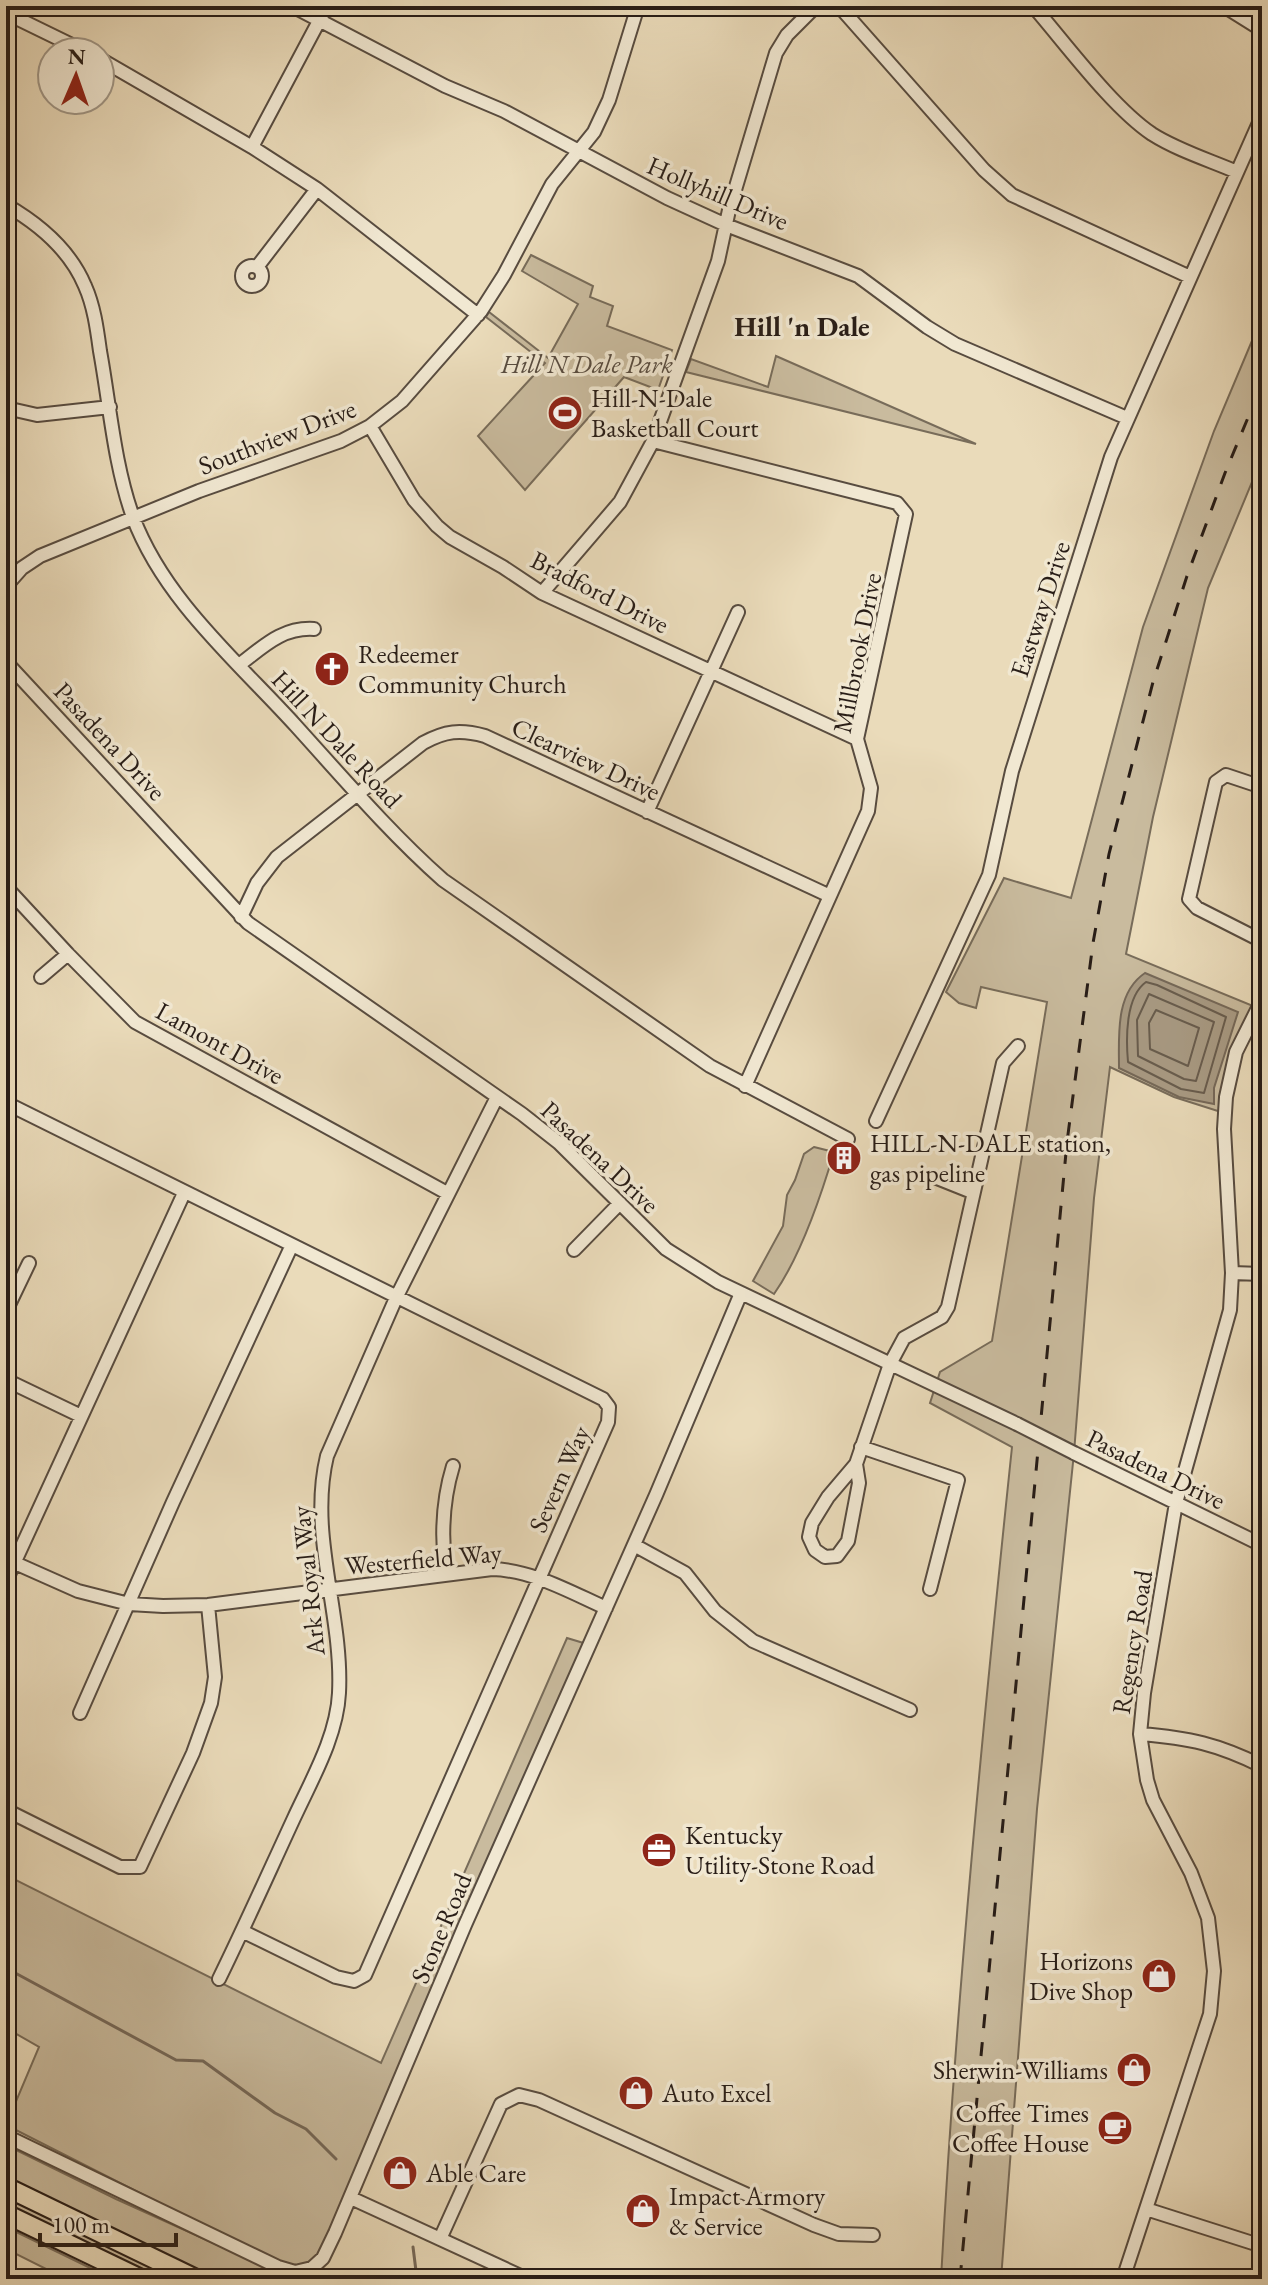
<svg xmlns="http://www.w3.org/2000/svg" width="1268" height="2285" viewBox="0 0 1268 2285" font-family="'EB Garamond',serif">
<rect width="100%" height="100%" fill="#eadbba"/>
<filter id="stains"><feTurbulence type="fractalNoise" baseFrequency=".0025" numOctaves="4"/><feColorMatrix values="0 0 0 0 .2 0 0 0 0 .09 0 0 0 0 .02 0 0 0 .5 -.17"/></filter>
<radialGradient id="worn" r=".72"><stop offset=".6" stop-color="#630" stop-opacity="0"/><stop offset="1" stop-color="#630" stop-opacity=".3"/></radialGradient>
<path fill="#c9bb9e" stroke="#786c5a" stroke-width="2" d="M531,255L593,286L590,297L613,306L607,326L672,350L658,390L624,377L525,490L478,436L545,363L486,317L489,312L548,358L578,304L522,271Z
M1262,317V458L1208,588L1153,817L1126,954L1258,1008L1243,1037L1224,1113L1174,1097L1110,1067L1094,1198L1074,1453L1037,1809L1001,2279H941C956,2001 983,1724 1012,1447L930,1403L940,1372L992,1341L1047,1002L981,987L976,1008L959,1003L946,992L1004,878L1071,898L1143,627L1214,431Z
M776,356L976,444L686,372L691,359L768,387Z
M814,1147L834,1152C821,1196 800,1257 774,1294L753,1281L783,1226L787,1195L795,1180L804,1154Z
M567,1638L590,1645L323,2258L295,2272L6,2125L39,2047L6,2028V1875L381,2063Z
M6,2145L116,2199L251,2260L295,2278L316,2279H216L6,2178Z
M6,2197L175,2279H152L6,2208Z
M6,2227L113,2279H66L6,2249Z"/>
<path fill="#a89a83" stroke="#756858" stroke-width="2" d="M1145,973L1238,1012L1214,1088V1104L1179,1097L1119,1068C1119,1036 1115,993 1145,973Z"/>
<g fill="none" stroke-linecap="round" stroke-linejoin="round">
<path stroke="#685c4d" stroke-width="2" d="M1146,982L1157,985L1226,1017L1204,1093L1181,1089L1128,1062C1126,1040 1125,997 1146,982Z
M1149,994L1214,1022L1196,1081L1184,1079L1138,1056L1137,1020Z
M1156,1010L1199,1028L1188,1066L1150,1049L1149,1023Z"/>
<path stroke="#756858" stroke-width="3" d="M6,1968L176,2060L203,2061L275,2113L306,2129L336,2159
M413,2247L417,2279"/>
<defs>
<path id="minor" d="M292,6L445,86L504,111L667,198L726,225L858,276L927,327L955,344L1127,418
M839,6L984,170L1012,195L1190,277
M1033,6C1066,44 1112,107 1152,134C1177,150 1209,160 1237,172
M1230,10L1262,30
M6,13L86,52
M100,59L252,147L317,189L478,315
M252,147L327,6
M6,205C39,224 70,250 85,286C94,306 97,329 100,351C110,406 114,464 133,517C164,600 238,662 296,726C344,779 390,833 443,880L710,1066L848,1139
M242 276a10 10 0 1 1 20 0a10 10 0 1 1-20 0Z
M257,267L317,189
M6,408L37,415L110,407
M370,426L414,500L437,526L450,537L503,567L542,593L857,739
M653,441L897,503L906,514L857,739L871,788L868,811L745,1086
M6,586L22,568L40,556L199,491L341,441L370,426L402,401L481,311L504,275L552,184L594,132L609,100L638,6
M542,593L620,502L653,441L718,261L729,210L776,53L787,35L816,6
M6,662L248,923L522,1114L559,1143L666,1249L718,1282L1017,1424
M239,665C263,647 282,627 314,629
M1262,787L1226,775L1216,782L1189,899L1197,908L1262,941
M647,812L738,612
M6,887L68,954L135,1022L447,1193
M241,917L257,883L277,857L423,743C445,731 460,729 485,736L830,896
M41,977L68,954
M6,1103L603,1399L609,1407L608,1422L365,1975L354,1981L336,1977L242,1931
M876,1121L989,875L1012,771L1111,457L1262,116
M932,1176L972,1192
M574,1250L620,1203
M1232,1273L1262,1274
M6,1311L29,1263
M6,1380L81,1416
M861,1447L958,1480L930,1589
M1074,1453L1262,1545
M856,1464L859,1483L848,1541L837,1556L825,1557L815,1550L809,1537L812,1523L828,1497L856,1464L890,1364L904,1338L942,1317L948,1307L1003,1063L1018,1046
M634,1545L685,1573L715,1611L753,1641L910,1710
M6,1559L78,1591L129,1604L163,1606L208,1605L492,1569C532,1570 570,1592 606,1608
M446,1574C441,1537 442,1502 453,1466
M6,1581L184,1193
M80,1713L173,1502L291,1247
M1140,1734C1190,1738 1217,1744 1262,1766
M6,1810L120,1867H140L193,1753L211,1703L215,1677L208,1605
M219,1979C245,1926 269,1872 294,1818C312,1779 337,1736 339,1693C343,1613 308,1535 327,1456L396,1298L497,1097
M6,2136L278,2267L295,2272L312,2268L323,2258L335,2233L465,1925L656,1495L741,1293
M351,2198L527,2279
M1146,2209L1262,2246
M440,2239L501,2104L519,2095L539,2100L814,2225L839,2234L873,2235
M1123,2279L1210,2014L1214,1971L1208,1918L1191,1873L1153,1800L1147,1780L1140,1734L1144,1693L1176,1503L1230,1310L1232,1273L1224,1129L1226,1097L1236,1052L1262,1000"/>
<path id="highway" d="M6,2187L196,2279
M6,2214L141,2279"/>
</defs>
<use href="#minor" stroke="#584c40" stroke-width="16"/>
<use href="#highway" stroke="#281d17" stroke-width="22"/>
<use href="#minor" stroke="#f1e8d2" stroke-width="12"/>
<use href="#highway" stroke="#eadbba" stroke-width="18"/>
<path stroke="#281d17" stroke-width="3" stroke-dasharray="14 14" stroke-linecap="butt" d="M960,2279L1067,1142L1093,943L1109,854L1153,682L1187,576L1225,473L1262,384"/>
<defs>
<path id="minor-bridge" d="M1017,1424L1074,1453"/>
</defs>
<use href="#minor-bridge" stroke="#584c40" stroke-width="16" stroke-linecap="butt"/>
<use href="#minor-bridge" stroke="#f1e8d2" stroke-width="12"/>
</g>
<defs>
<symbol id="stadium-disc" viewBox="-11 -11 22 22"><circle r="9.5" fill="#8f2418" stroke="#f1e8d2"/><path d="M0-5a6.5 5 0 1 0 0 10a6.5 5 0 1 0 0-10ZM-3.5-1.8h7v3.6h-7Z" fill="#fff"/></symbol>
<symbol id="church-disc" viewBox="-11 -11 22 22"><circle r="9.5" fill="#8f2418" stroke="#f1e8d2"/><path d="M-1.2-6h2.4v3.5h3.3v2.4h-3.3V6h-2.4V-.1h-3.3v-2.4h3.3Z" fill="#fff"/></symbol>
<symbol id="building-disc" viewBox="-11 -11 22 22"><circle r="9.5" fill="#8f2418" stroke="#f1e8d2"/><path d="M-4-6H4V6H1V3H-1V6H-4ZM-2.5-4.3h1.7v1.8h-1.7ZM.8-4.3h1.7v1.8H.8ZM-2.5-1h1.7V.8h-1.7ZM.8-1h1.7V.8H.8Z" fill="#fff"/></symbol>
<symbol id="office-disc" viewBox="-11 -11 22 22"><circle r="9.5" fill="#8f2418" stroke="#f1e8d2"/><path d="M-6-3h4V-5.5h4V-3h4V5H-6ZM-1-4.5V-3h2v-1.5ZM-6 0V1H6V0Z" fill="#fff"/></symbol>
<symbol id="shop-disc" viewBox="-11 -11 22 22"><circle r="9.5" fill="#8f2418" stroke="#f1e8d2"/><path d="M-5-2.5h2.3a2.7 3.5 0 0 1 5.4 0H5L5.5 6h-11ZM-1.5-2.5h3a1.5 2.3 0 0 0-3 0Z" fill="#fff"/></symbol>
<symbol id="cafe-disc" viewBox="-11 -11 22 22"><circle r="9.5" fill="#8f2418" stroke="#f1e8d2"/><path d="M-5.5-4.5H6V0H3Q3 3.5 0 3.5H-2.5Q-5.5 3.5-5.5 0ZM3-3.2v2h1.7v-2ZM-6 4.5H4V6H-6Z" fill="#fff"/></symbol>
</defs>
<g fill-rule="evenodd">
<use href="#stadium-disc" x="545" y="393" width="40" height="40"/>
<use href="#church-disc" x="312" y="649" width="40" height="40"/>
<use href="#building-disc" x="824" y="1138" width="40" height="40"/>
<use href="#office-disc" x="639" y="1830" width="40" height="40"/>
<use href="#shop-disc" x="1139" y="1956" width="40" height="40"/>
<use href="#shop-disc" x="1114" y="2050" width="40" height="40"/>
<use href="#shop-disc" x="616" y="2073" width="40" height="40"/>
<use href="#cafe-disc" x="1095" y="2108" width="40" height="40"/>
<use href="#shop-disc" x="380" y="2153" width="40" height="40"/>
<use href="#shop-disc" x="623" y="2191" width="40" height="40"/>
</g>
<g text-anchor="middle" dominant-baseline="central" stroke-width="7" stroke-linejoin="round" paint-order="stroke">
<g font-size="26" fill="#281d17" stroke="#f1e8d2">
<text transform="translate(718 193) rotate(23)">Hollyhill Drive</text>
<text transform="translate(277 437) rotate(-21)">Southview Drive</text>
<text transform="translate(600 592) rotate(27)">Bradford Drive</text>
<text transform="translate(1040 609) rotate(-72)">Eastway Drive</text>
<text transform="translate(857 653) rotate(-79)">Millbrook Drive</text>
<text transform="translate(337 739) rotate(47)">Hill N Dale Road</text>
<text transform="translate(110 741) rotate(47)">Pasadena Drive</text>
<text transform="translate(586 759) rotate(25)">Clearview Drive</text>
<text transform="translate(220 1043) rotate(29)">Lamont Drive</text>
<text transform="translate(600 1157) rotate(43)">Pasadena Drive</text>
<text transform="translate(1156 1469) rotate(26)">Pasadena Drive</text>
<text transform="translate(559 1479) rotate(-66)">Severn Way</text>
<text transform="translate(423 1559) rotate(-5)">Westerfield Way</text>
<text transform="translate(308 1581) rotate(-96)">Ark Royal Way</text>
<text transform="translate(1132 1642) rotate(-81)">Regency Road</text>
<text transform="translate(441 1928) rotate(-67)">Stone Road</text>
</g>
<g font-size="26" font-style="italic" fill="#584c40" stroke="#f1e8d2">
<text x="587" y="364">Hill N Dale Park</text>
</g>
<g font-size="26" fill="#281d17" stroke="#f1e8d2" text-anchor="start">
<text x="591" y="398">Hill-N-Dale<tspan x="591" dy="30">Basketball Court</tspan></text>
<text x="358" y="654">Redeemer<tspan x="358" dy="30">Community Church</tspan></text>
<text x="870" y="1143">HILL-N-DALE station,<tspan x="870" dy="30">gas pipeline</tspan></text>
<text x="685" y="1835">Kentucky<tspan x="685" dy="30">Utility-Stone Road</tspan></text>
<text x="1133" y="1961" text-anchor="end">Horizons<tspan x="1133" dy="30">Dive Shop</tspan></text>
<text x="1108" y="2070" text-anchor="end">Sherwin-Williams</text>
<text x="662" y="2093">Auto Excel</text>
<text x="1089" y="2113" text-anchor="end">Coffee Times<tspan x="1089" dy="30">Coffee House</tspan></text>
<text x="426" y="2173">Able Care</text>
<text x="669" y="2196">Impact Armory<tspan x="669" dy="30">&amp; Service</tspan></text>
</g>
<g font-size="28" font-weight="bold" fill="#281d17" stroke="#f1e8d2">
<text x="802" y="326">Hill 'n Dale</text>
</g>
</g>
<rect width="1268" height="2285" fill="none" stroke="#eadbba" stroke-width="32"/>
<rect x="8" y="8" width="1252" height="2269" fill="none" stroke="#281d17" stroke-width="4"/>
<rect x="16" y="16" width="1236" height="2253" fill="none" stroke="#281d17" stroke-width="2"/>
<g transform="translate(76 76) rotate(2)"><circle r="38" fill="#f1e8d2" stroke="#a19787" stroke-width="2"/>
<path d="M0-6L14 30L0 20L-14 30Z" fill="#8f2418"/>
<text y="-12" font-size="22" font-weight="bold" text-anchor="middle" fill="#281d17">N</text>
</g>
<path d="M40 2233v12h136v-12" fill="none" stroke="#281d17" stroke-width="4"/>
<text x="52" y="2233" font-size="24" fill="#281d17" stroke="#f1e8d2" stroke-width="6" paint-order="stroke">100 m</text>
<rect width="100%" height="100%" filter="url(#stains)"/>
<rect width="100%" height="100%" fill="url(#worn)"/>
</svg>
